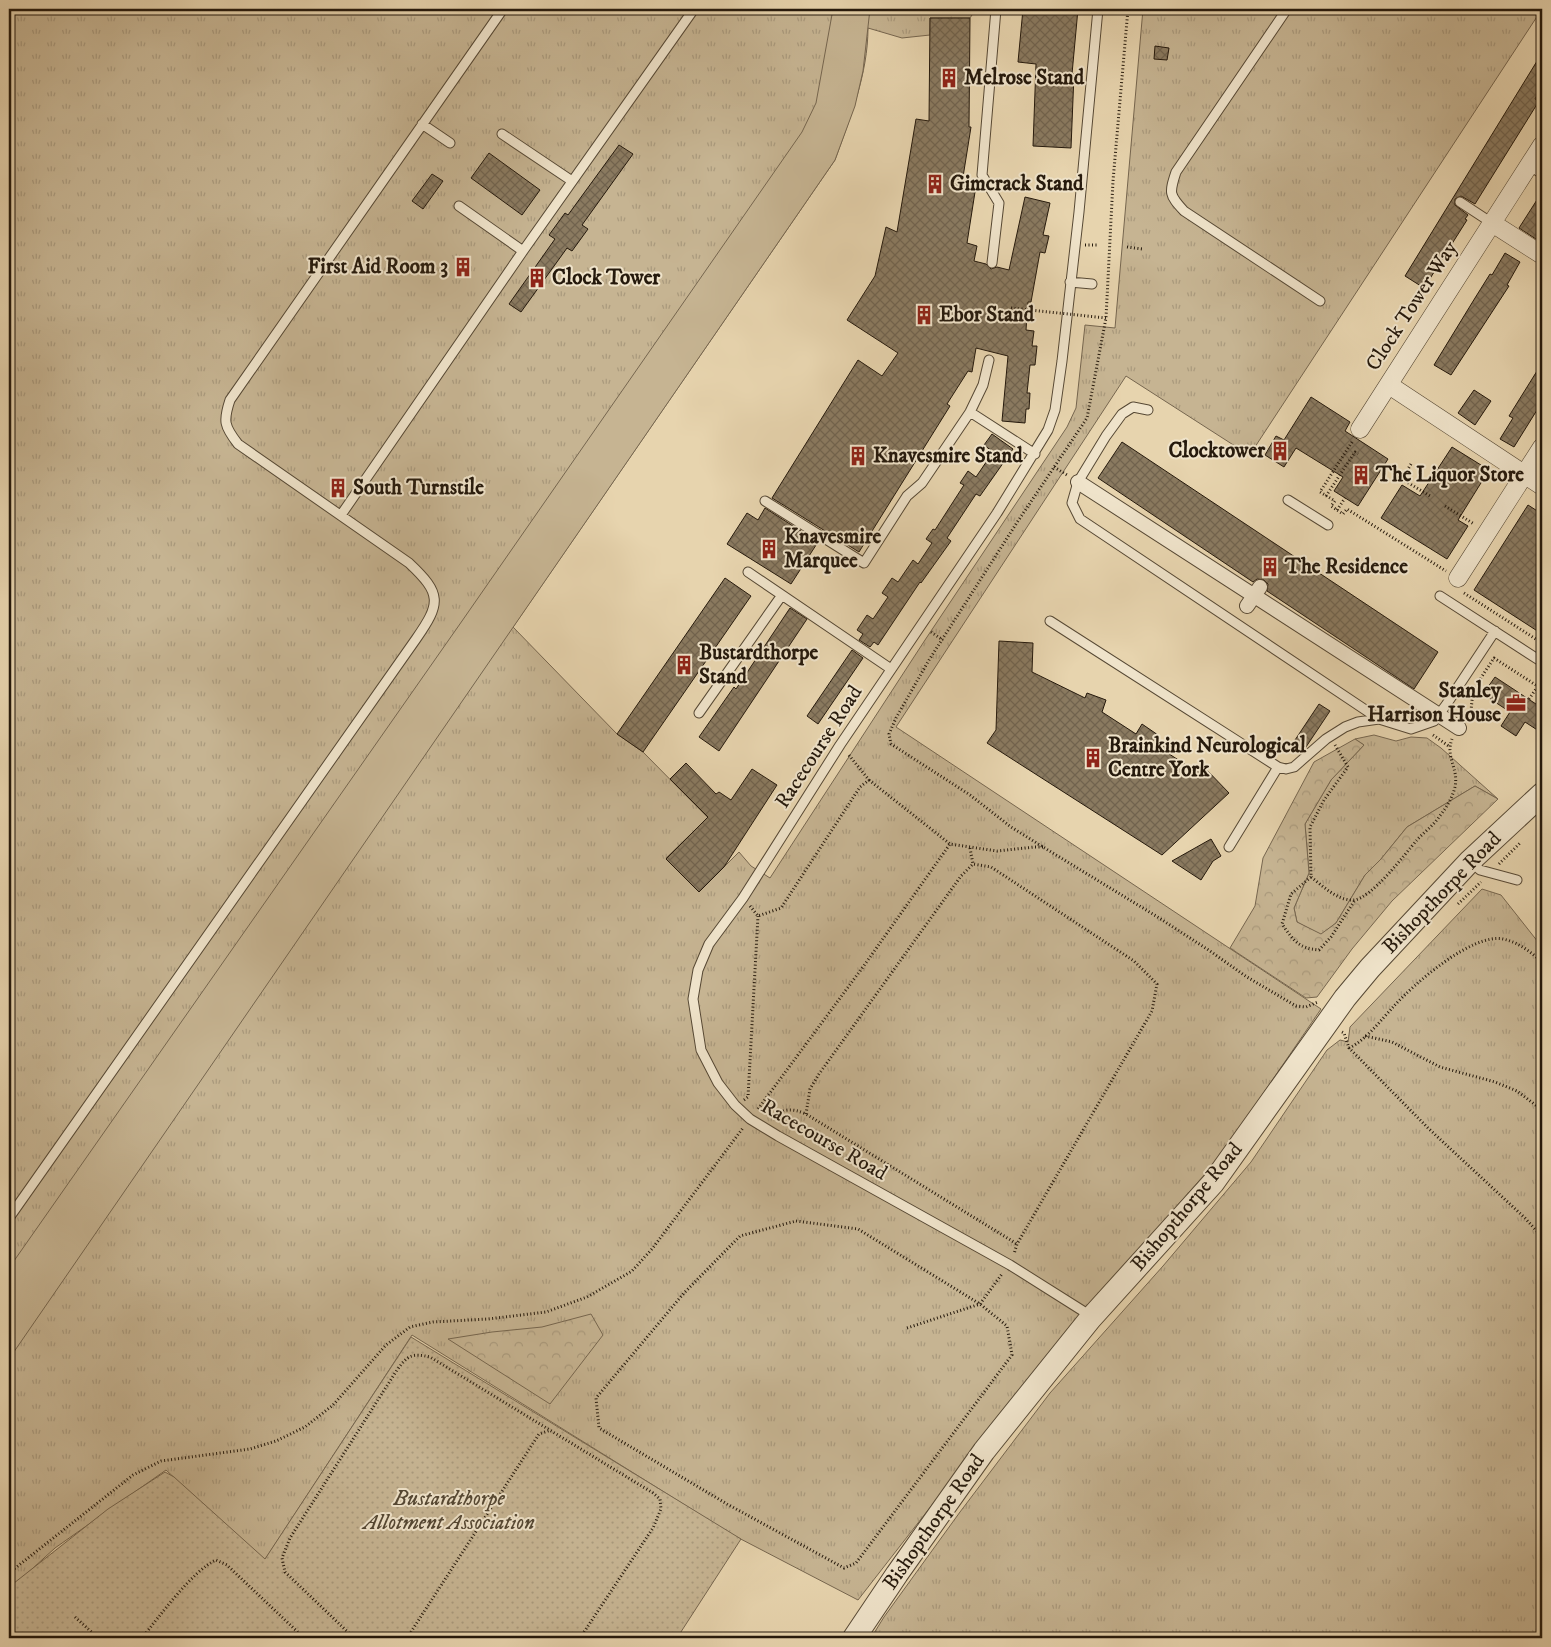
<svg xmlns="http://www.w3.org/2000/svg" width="1551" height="1647" viewBox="0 0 1551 1647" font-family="'IM FELL DW Pica',serif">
<defs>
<pattern id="grass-tufts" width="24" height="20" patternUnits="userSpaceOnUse" patternTransform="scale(1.25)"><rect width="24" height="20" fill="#c6b492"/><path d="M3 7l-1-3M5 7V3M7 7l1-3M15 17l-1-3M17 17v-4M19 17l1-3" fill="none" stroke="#aa9a7d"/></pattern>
<pattern id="forest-crowns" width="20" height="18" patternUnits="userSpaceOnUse" patternTransform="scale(1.25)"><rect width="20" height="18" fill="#c6b492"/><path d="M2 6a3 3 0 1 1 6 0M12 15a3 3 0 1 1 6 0" fill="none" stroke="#aa9a7d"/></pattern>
<pattern id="garden-dots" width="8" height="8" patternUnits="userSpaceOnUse" patternTransform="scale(1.25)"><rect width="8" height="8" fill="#c6b492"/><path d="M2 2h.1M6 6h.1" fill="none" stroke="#aa9a7d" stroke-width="1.8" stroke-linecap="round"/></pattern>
<pattern id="building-cross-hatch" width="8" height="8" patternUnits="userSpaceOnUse" patternTransform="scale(1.25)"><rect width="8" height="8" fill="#8a7a60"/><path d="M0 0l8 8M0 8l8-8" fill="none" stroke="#71634e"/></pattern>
</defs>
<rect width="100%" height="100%" fill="#e7d4ae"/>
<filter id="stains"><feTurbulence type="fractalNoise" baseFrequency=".004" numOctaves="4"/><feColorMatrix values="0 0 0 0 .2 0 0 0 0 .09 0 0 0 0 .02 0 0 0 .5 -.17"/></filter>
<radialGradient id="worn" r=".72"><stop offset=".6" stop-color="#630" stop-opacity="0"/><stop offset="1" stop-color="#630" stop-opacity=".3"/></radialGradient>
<path fill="url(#grass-tufts)" stroke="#76664f" d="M9,9H976L970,18H930V35L902,38L868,28C868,74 850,118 835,160L513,627L617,734L643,752L719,829L693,832L666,858L699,892L739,852L751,866L770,878L925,640L1067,427L1076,408L1085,325L1115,328L1143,9H1542L1251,453L1249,455L1126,376L896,727L1321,1009L1219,1158L1092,1303L1083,1311L858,1600L733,1535L412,1335L264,1561L166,1470L55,1548L9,1590Z
M1374,735L1396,741L1411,737L1427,738L1441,748L1498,799L1475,786L1407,827L1381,859L1365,875L1336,923L1321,935L1297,922L1294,908L1309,873L1305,824L1331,780L1364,745L1355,739Z
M1482,889L1501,895L1542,947V1638H871L884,1617L960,1512L1050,1393L1163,1266L1251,1162L1327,1050L1340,1040L1348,1042L1350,1027Z"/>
<path fill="url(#forest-crowns)" stroke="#76664f" d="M1355,739L1364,745L1331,780L1305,824L1309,873L1294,908L1297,922L1321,934L1336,923L1365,875L1381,859L1407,827L1475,786L1498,799L1392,901L1352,949L1317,997L1306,998L1230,948L1255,906L1263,858L1314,762Z
M591,1314L603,1335L550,1404L448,1339L492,1332L542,1327Z"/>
<path fill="url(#garden-dots)" stroke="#76664f" d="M411,1337L741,1539L677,1638H9V1587L108,1509L165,1472L174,1477L265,1559Z"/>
<path fill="#c6b492" stroke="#76664f" d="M833,9H870L863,71L855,106L835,160L9,1359V1268L462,621L802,132L816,103Z"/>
<path fill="url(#building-cross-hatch)" stroke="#25190c" d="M1023,9H1078L1072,74H1074L1071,148L1033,146L1036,64L1018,62Z
M930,18H970L969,127H971L963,177L967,178L965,190L975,192L967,243L977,246L974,261L986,264L991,269L997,267L1009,270L1025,197L1050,203L1043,235L1049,236L1045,253L1040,252L1031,302H1028L1026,330L1034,331L1032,346H1037L1035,365H1030L1027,393H1030L1029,409H1026L1025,423L1002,421L1008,356L976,348L972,372L968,371L947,404L950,406L859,552L772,498L858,360L882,376L898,353L847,320L875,276L886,227L897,232L916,119L929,121Z
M1155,46L1169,48L1167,60L1154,59Z
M1542,53V86L1535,99L1539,101L1475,204L1461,196L1455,199V205L1468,215L1465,219L1467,220L1424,288L1405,276Z
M619,145L633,154L582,225L588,229L572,251L567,248L521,312L509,304L555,239L549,235L565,213L568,215Z
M489,153L540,190L522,215L471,178Z
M432,174L443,181L423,209L412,201Z
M1542,192V243L1519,228Z
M1505,253L1520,262L1507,285L1509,286L1451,375L1434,365L1475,298L1490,274L1492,275Z
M1542,363V402L1514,447L1500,439L1513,418L1509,416Z
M1474,390L1491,401L1475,425L1458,413Z
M1311,397L1350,422L1345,431L1388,459L1358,506L1334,491L1343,477L1296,448L1284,467L1265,455L1276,436L1284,440Z
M992,434L1013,449L980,496L976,494L947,538L951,541L921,583L920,582L878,645L874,642L870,647L859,640L863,634L857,630L867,615L873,619L888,597L882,593L892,578L898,582L913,560L918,564L932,543L926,539L933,529L935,530L964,485L960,483L968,471L976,477L993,452L984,445Z
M1122,442L1438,652L1414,689L1267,591L1268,584L1264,580L1257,579L1253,582L1098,478Z
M1452,447L1489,470L1458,520L1468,526L1447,559L1381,518L1402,485L1420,496Z
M1528,505L1542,514V634L1474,590Z
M765,508L818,542L791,584L727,544L747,513L758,520Z
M725,578L751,596L643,752L617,734Z
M790,608L807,619L719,751L699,737L734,687L736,689Z
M999,641L1033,643L1032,672L1085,698L1087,693L1106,700L1102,712L1136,734L1142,724L1158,735L1155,741L1165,747L1163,750L1197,772L1203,766L1229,793L1162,855L987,743L996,730Z
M852,650L863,658L818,724L807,716Z
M1495,677L1542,708V733L1525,722L1516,736L1501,726L1510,712L1483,694Z
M1319,704L1330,711L1304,750L1293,743Z
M686,763L716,794L719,792L731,800L752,769L777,785L724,867L699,892L666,859L708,817L670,779Z
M1211,839L1221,856L1213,861L1201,880L1172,861Z"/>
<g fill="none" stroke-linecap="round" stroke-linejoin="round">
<defs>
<path id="service" d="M1287,9L1176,172C1169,193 1169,195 1184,211L1320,301
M422,124L450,143
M502,134L572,181
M1529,165L1542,174
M1460,202L1492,223
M459,206L523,251
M992,263L999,203L982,175L996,9
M1070,282L1092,284
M1148,410L1133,407L1122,414L1106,436L1078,482L1072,503L1080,519L1379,719
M970,412L1035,454
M1288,500L1328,525
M765,501L864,563L907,496L922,483L970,412L983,385L989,360
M341,515L523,251L694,9
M748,572L891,669
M1440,596L1542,662
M1050,621L1278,767L1286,769L1294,767L1326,739L1345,727L1358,722L1379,719L1411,729L1434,721L1446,705L1495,631
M699,713L782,595
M1229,847L1278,767
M1470,861L1480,870L1517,880
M9,1218L416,639C441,603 442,594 409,563L238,444C224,426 223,421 230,400L503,9
M1090,1319L1083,1311L1010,1265L778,1136L750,1119L735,1105L718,1083L701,1050L693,999L698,970L709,944L743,898L840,745L997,513L1048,430L1055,410L1062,361L1079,212L1098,9"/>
<path id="pedestrian" d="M1078,482L1459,728
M1247,606L1260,587"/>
<path id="minor" d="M1492,223L1542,255
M1389,385L1542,486
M1360,429L1542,145
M1458,578L1542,447"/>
<path id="tertiary" d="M854,1638L897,1574L984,1451L1090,1319L1213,1183L1345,998L1370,968L1470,861L1542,794"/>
</defs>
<use href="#service" stroke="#564834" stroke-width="11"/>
<use href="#pedestrian" stroke="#564834" stroke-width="16"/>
<use href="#minor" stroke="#564834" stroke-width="19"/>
<use href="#tertiary" stroke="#564834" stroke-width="24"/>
<path stroke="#25190c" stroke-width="3" stroke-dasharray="1 2.5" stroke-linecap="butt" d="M1128,9L1113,181L1106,318L1087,418L1018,521L929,660L896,718L889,734L891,744L970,795L1011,827L1043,847L1156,916L1207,949L1247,977L1296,1006L1306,1007L1318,1002
M1085,245H1098
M1127,247L1142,249
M1352,442L1320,492L1335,501L1331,506L1343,514L1347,509L1446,571
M1411,464L1402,479L1430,496
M1054,467L1067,475
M1326,496L1355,452L1358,454
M1445,506L1474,524
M1337,510L1345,498
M1464,593L1542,643
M931,632L943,640
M1529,699L1538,686
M1467,717L1471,711L1473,690L1494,658L1542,689
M1433,735L1450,747
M1335,745L1348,767L1324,800L1310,827L1311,877C1324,887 1338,901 1354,900C1372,898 1405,854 1417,840C1424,832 1433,826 1439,817C1446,808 1452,799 1455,787C1459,768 1445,758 1452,739
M869,780L950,844
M970,848L973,864
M1499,864L1521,842
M1311,877L1291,894L1282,924C1294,941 1298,948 1319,950L1331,937L1355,900
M1458,904L1481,882
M750,906L758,916L781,908L860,787L869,780L848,754
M1342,1032L1344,1033L1349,1048L1428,1128L1525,1218L1542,1237
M1365,1036L1392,1042L1440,1067L1495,1082L1517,1091L1542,1110
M1349,1048C1365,1041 1382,1019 1394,1006C1414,984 1472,933 1503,939C1518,942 1531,952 1542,962
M744,1100L748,1097L758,916
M758,1109L863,967L950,844L997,851L1035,847H1043
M806,1114L810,1089L819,1074L961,876L973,864L991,867L1134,961L1157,984L1152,1011L1017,1244L1014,1254
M771,1118C783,1108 792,1108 806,1114L1017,1244
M796,1221L858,1229L980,1304L1007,1326L1012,1355L856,1563L844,1568L727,1504L599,1428L596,1398L684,1293L740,1236Z
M907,1328L980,1304L1002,1274
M9,1573L133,1475L161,1461L250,1449L276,1441L305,1427L333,1405L386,1345L410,1327L433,1322L488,1319L546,1312L587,1297L632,1271L652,1249L743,1128
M75,1617L98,1638
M142,1638C159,1617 193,1570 216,1560L227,1565L304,1638
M354,1638L285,1572L282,1558L290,1538L397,1370C408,1355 412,1353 430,1357L653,1493L660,1499L661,1509L653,1528L580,1638
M407,1638L539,1434L551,1430"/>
<use href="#service" stroke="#efe3ca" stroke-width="9"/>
<use href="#pedestrian" stroke="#efe3ca" stroke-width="14"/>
<use href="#minor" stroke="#efe3ca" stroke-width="18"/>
<use href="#tertiary" stroke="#efe3ca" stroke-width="22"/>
<path stroke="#25190c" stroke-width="3" stroke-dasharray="1 2.5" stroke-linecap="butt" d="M1011,308L1106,318"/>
</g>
<defs>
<symbol id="building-bare" viewBox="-9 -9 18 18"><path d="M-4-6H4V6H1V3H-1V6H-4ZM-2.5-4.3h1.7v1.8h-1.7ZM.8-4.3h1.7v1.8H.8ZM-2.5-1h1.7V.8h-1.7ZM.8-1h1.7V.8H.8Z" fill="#8f2418" stroke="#efe3ca" stroke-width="2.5" paint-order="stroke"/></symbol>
<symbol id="office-bare" viewBox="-9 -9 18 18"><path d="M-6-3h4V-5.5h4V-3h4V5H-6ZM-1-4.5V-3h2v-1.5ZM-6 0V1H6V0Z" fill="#8f2418" stroke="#efe3ca" stroke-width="2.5" paint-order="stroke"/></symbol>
</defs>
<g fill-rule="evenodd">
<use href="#building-bare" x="935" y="64" width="28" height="28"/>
<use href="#building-bare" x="921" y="170" width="28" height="28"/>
<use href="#building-bare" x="449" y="253" width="28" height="28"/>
<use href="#building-bare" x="523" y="264" width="28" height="28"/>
<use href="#building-bare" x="910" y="301" width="28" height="28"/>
<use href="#building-bare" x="1266" y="437" width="28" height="28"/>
<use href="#building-bare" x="844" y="442" width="28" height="28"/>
<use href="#building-bare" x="1347" y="461" width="28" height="28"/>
<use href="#building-bare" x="324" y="474" width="28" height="28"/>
<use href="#building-bare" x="755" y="535" width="28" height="28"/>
<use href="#building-bare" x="1256" y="553" width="28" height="28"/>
<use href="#building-bare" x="670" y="651" width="28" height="28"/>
<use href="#office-bare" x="1502" y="689" width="28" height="28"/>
<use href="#building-bare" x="1079" y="744" width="28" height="28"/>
</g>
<g text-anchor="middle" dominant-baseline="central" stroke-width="4" stroke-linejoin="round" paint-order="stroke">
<g font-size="21" font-weight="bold" fill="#25190c" stroke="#efe3ca" text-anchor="start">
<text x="964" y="78">Melrose Stand</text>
<text x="950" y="184">Gimcrack Stand</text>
<text x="448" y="267" text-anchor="end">First Aid Room 3</text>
<text x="552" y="278">Clock Tower</text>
<text x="939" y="315">Ebor Stand</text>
<text x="1265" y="451" text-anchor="end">Clocktower</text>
<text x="873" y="456">Knavesmire Stand</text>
<text x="1376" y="475">The Liquor Store</text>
<text x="353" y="488">South Turnstile</text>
<text x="784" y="537">Knavesmire<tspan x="784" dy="24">Marquee</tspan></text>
<text x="1285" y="567">The Residence</text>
<text x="699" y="653">Bustardthorpe<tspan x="699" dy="24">Stand</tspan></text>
<text x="1501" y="691" text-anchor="end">Stanley<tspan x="1501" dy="24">Harrison House</tspan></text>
<text x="1108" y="746">Brainkind Neurological<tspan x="1108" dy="24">Centre York</tspan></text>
</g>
<g font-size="21" fill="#25190c" stroke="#efe3ca">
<text transform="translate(1412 306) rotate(-57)">Clock Tower Way</text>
<text transform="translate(819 747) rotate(-57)">Racecourse Road</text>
<text transform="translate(1442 893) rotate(-46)">Bishopthorpe Road</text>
<text transform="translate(824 1140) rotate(30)">Racecourse Road</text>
<text transform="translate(1187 1207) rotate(-50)">Bishopthorpe Road</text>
<text transform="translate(934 1522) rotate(-55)">Bishopthorpe Road</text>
</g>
<g font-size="21" font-style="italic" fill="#554834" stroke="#efe3ca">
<text x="449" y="1499">Bustardthorpe<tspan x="449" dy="24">Allotment Association</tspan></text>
</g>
</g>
<rect width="1551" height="1647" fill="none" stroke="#e7d4ae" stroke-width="30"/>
<rect x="10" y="10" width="1531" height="1627" fill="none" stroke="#25190c" stroke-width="2.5"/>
<rect x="15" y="15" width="1521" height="1617" fill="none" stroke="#25190c"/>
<rect width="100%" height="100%" filter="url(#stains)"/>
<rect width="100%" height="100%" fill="url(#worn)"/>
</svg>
